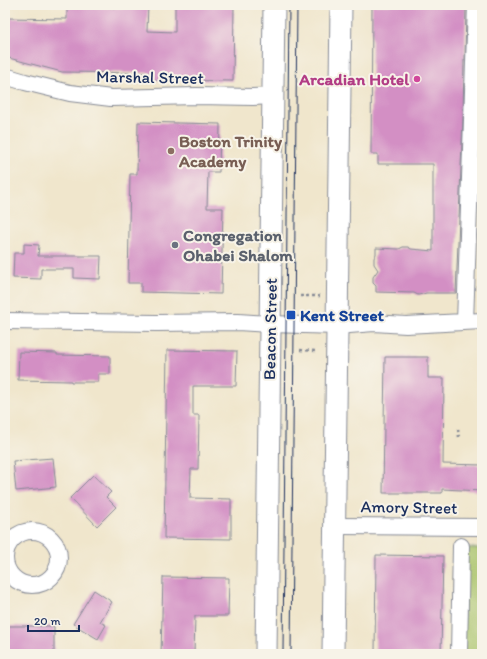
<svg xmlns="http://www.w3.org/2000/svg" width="487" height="659" viewBox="0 0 487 659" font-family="Itim,sans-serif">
<rect width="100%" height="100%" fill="#f7f3e8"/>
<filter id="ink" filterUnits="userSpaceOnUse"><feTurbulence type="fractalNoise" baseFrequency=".025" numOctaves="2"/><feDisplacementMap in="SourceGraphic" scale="8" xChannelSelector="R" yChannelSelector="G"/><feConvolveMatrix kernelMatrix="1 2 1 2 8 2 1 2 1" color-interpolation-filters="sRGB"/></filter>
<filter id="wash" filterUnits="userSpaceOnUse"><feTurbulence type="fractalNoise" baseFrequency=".012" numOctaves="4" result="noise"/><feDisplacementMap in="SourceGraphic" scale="16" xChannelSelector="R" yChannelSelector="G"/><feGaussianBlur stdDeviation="0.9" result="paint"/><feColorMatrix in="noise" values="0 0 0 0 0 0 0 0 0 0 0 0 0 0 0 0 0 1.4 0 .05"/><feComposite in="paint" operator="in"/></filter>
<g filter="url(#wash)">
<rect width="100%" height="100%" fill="#f0e6cc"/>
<path fill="#a7c268" stroke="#617863" d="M464,548H482V654H464Z"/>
<g id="blocks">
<path fill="#d38fc4" d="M67,5H88V7L127,8V5H148L147,31L175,32V5H234L233,81L152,80V73L62,72L5,57V19H7V18L67,19Z
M372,5H466L465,60H464L463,117L456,293H426L423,294L418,295L414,293L376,292V286L373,283V277L378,270L374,264V258L376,254V248L399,249L403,247H408L411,249L433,251V164H378V154H371Z
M138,122L220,124L219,172H208L207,208H223L221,294L141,292V283H128L130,174H137Z
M24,244L39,245L38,256H101L100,279L74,278V269H41V279L13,278L14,253H24Z
M167,350L237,351L236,386H193V415H199L198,469H191L190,498L231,499V539L164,538Z
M19,352L57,353V355L110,356V374H98V382H71V381L18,380Z
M385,357H428V378H444L443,464L482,465V491L442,489V493H383Z
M53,458L56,487L16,491L13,461Z
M93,475L111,492L106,497L116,507L97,526L70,498Z
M376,555L443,556L441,654H375Z
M163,577L229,578L228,616H195L194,654H161Z
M94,590L112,602L100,622L106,625L98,639L73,624Z
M8,626H54V654H8Z"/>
</g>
</g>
<g filter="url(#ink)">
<use href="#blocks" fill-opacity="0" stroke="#868a95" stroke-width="1"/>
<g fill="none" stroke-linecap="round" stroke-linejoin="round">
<defs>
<path id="minor" d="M5,76L25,82L70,93L111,98L197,96L253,97L273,96
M5,321L157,323L238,322L270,324L337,326L374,323L406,325L482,321
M465,322L476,5
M335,526L482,527
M5 558a27 27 0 1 1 54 0a27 27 0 1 1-54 0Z
M459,654L461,546"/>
<path id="major" d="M266,654L274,5
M333,654L341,5"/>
</defs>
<use href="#minor" stroke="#868a95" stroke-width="18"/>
<use href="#major" stroke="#868a95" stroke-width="23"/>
<path stroke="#868a95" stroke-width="2.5" stroke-dasharray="3 3" stroke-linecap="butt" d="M300,296H320
M300,350L316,351
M458,429L459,437"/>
<use href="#minor" stroke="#fff" stroke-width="16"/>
<use href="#major" stroke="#fff" stroke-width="21"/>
<path stroke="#1b2f5e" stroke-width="1" d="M283,654L289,5
M291,654L297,5"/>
</g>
</g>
<circle fill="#d1479c" stroke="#f7f3e8" stroke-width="1.5" cx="417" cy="79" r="4"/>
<circle fill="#8d6e63" stroke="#f7f3e8" stroke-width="1.5" cx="171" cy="151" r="4"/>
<circle fill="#6b7280" stroke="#f7f3e8" stroke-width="1.5" cx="175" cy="245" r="4"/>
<rect fill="#1a4fb4" stroke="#f7f3e8" stroke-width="1.5" x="286" y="310" width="10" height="10" rx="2"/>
<g text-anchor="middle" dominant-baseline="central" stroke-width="4" stroke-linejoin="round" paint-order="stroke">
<g font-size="17" fill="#1b2f5e" stroke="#f7f3e8">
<text transform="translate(150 77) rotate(1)">Marshal Street</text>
<text transform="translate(270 329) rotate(-89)">Beacon Street</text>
<text transform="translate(409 507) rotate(1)">Amory Street</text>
</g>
<g font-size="17" font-weight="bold" fill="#b23c85" stroke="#f7f3e8" text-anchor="end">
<text x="409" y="79">Arcadian Hotel</text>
</g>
<g font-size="17" font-weight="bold" fill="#785e54" stroke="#f7f3e8" text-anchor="start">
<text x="179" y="141">Boston Trinity<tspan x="179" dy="20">Academy</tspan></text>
</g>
<g font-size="17" font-weight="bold" fill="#5b616d" stroke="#f7f3e8" text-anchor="start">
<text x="183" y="235">Congregation<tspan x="183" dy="20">Ohabei Shalom</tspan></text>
</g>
<g font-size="17" font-weight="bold" fill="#164399" stroke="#f7f3e8" text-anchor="start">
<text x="300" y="315">Kent Street</text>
</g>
</g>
<rect width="487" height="659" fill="none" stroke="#f7f3e8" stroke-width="20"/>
<path d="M28 625v6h51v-6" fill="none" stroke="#1b2f5e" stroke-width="2"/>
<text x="34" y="625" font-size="12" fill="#1b2f5e" stroke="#f7f3e8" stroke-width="3" paint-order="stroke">20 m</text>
</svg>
